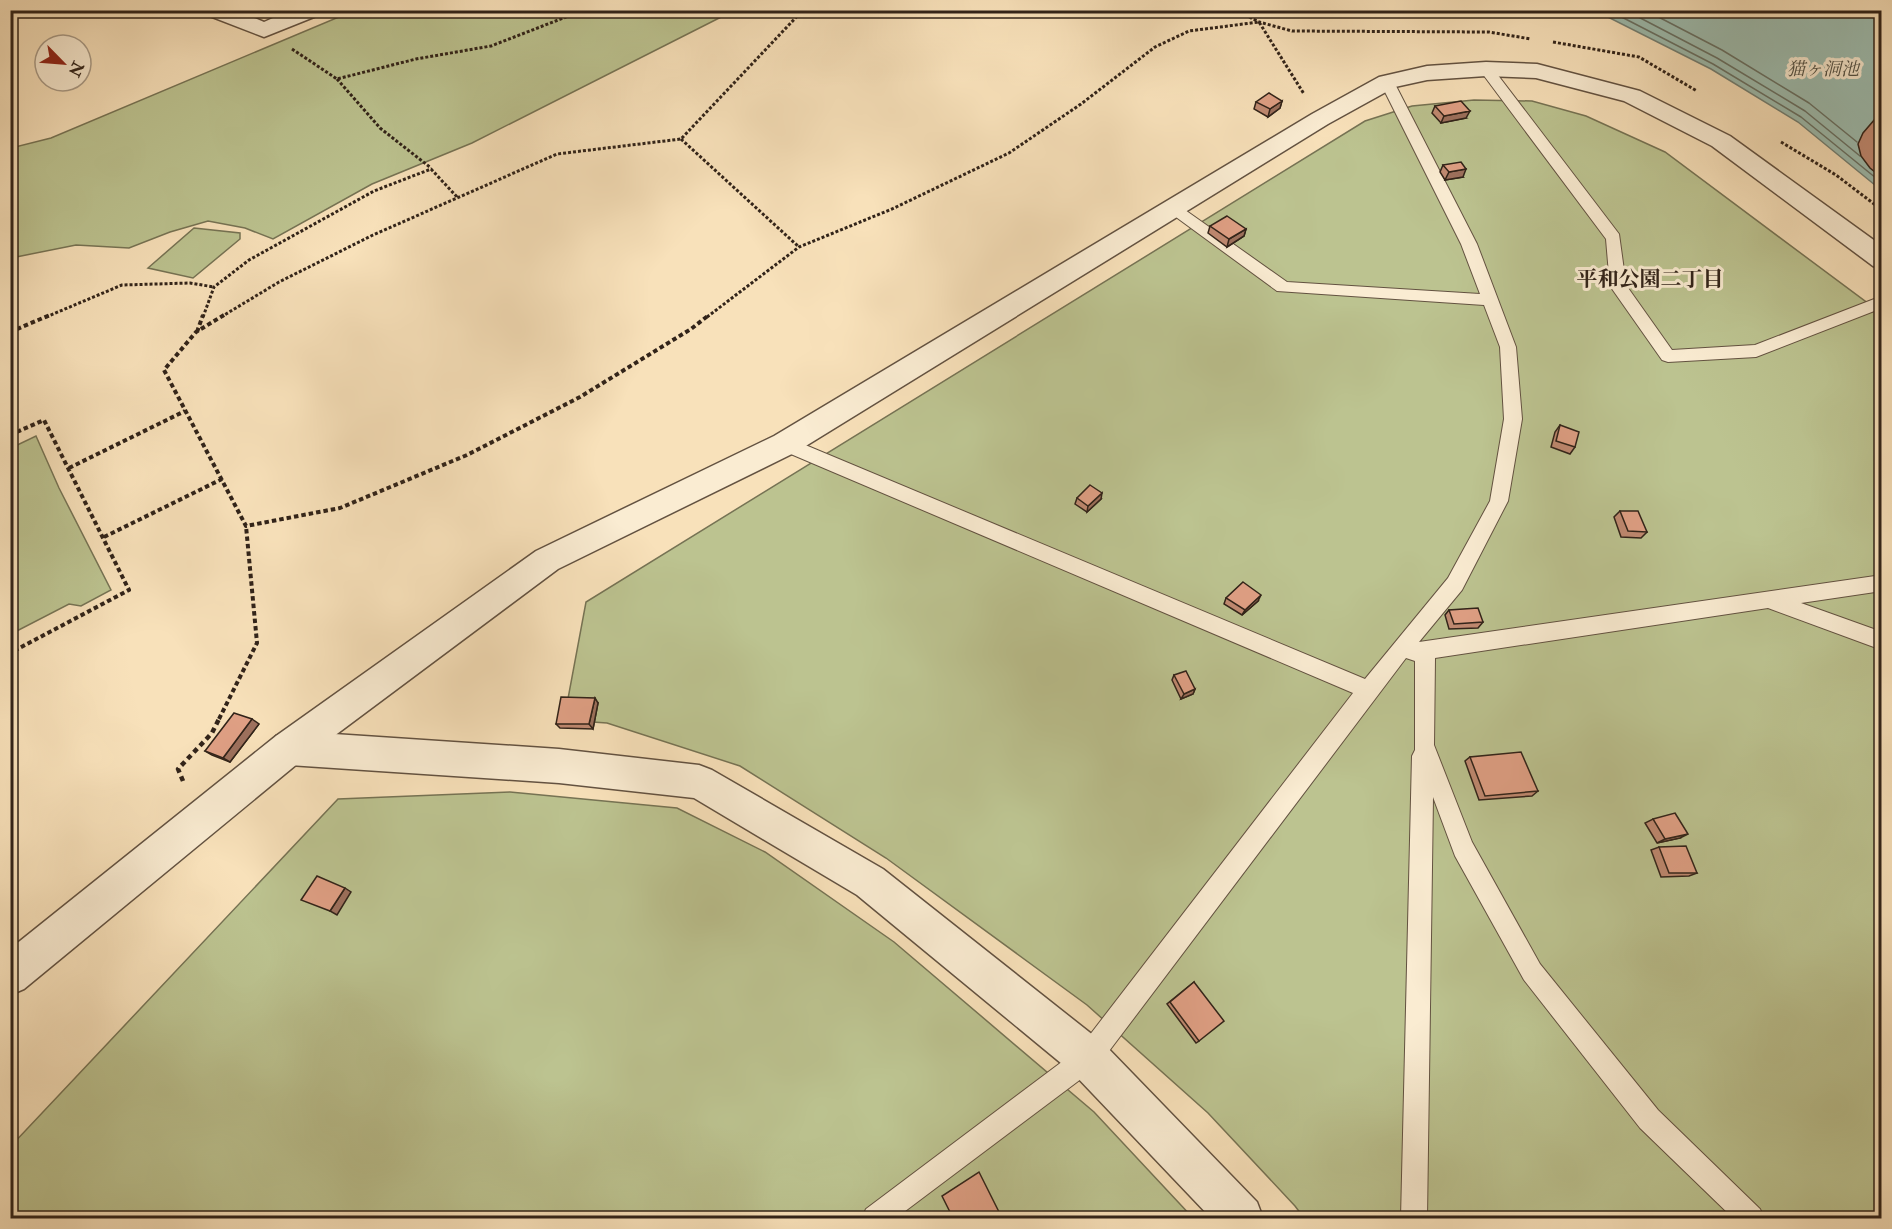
<svg xmlns="http://www.w3.org/2000/svg" width="1892" height="1229" viewBox="0 0 1892 1229" font-family="'IM FELL Double Pica','Noto Serif JP',serif">
<rect width="100%" height="100%" fill="#f8e1ba"/>
<filter id="stains"><feTurbulence type="fractalNoise" baseFrequency=".00333" numOctaves="4"/><feColorMatrix values="0 0 0 0 .2 0 0 0 0 .09 0 0 0 0 .02 0 0 0 .5 -.17"/></filter>
<radialGradient id="worn" r=".72"><stop offset=".6" stop-color="#630" stop-opacity="0"/><stop offset="1" stop-color="#630" stop-opacity=".3"/></radialGradient>
<path fill="#bcc390" stroke="#767354" stroke-width="1.5" d="M353,11H733L472,143L372,184L273,239L245,228L208,221L170,232L129,248L76,245L11,258V148L51,138Z
M1474,100L1532,101L1586,116L1665,152L1881,313V1218H1304L1295,1206L1208,1113L1087,1005L886,858L740,766L607,723L564,720L586,602L1365,121L1412,106Z
M194,228L240,233V239L193,278L148,268Z
M36,436L59,488L111,590L81,606L69,604L11,634V448Z
M510,792L677,808L765,852L894,942L1094,1112L1193,1218H11L10,1147L338,799Z"/>
<path fill="#9dbdb0" stroke="#727f74" stroke-width="1.5" d="M1447,11H1881V190L1798,122L1711,69L1602,14Z"/>
<g fill="none" stroke-linecap="round" stroke-linejoin="round">
<path stroke="#677064" stroke-width="1.5" d="M1608,10L1713,64L1801,117L1882,183
M1625,10L1717,58L1805,111L1860,156
M1645,10L1722,50L1809,103L1857,142"/>
<defs>
<path id="service" d="M1486,65L1491,66L1619,234L1626,285L1672,350L1755,345L1882,296V308L1756,357L1668,362L1662,360L1610,286L1606,239L1479,69Z
M1387,78L1394,82L1477,244L1516,347L1522,419L1508,501L1462,590L1419,642L1882,575V591L1801,603L1882,632V650L1768,608L1435,658L1434,745L1472,842L1540,964L1658,1110L1760,1209L1764,1218H1733L1640,1128L1524,980L1455,856L1433,797L1427,1218H1401L1412,756L1415,750V661L1406,658L1097,1067L896,1218H862L866,1209L1079,1049L1353,693L779,449L776,444L779,439L785,437L791,439L1365,679L1448,578L1490,501L1504,419L1500,347L1484,305L1277,291L1165,209L1168,205H1178L1287,282L1480,294L1461,244L1380,82Z"/>
<path id="minor" d="M204,10H235L264,22L291,10H322L319,15L264,37L207,15Z
M289,731L559,749L699,765L712,770L883,869L1103,1043L1257,1202L1263,1218H1211L1073,1073L857,895L694,798L559,783L289,765L276,760L271,748L276,736Z"/>
<path id="tertiary" d="M1486,62L1537,64L1640,91L1730,136L1882,246V269L1873,266L1712,146L1624,101L1536,78L1486,76L1427,80L1395,87L1328,124L796,452L558,569L302,760L24,989L10,995V949L276,736L536,551L774,436L1312,114L1379,77L1427,66Z"/>
</defs>
<use href="#service" stroke="#635241" stroke-width="2"/>
<use href="#minor" stroke="#635241" stroke-width="3"/>
<use href="#tertiary" stroke="#635241" stroke-width="3"/>
<path stroke="#312319" stroke-width="3" stroke-dasharray="3 2" stroke-linecap="butt" d="M1236,10L1259,22L1292,31L1489,32L1531,39
M1553,42L1639,57L1697,91
M292,49L337,79L416,59L491,46L584,10
M337,79L380,128L431,168
M681,139L799,247
M1781,142L1836,175L1882,210
M46,317L122,285L190,283L214,287
M203,317L214,287L249,260L374,191L431,169L458,198
M221,317L279,282L373,235L557,154L681,139L803,10
M707,317L799,247L892,209L1009,153L1081,104L1155,47L1189,31L1259,22L1304,94"/>
<path stroke="#312319" stroke-width="4" stroke-dasharray="4.5 3" stroke-linecap="butt" d="M224,315L196,332L164,370L246,526L340,508L467,455L580,397L691,329L709,315
M10,332L50,315
M197,332L203,315
M10,435L44,420L129,590L10,653
M69,468L185,411
M104,537L222,479
M219,719L257,643L246,526"/>
<path stroke="#312319" stroke-width="4.5" stroke-dasharray="5 4" stroke-linecap="butt" d="M183,781L178,769L212,733L220,717"/>
<use href="#service" fill="#faecd2" fill-rule="evenodd"/>
<use href="#minor" fill="#faecd2" fill-rule="evenodd"/>
<use href="#tertiary" fill="#faecd2" fill-rule="evenodd"/>
</g>
<path fill="#c18a72" stroke="#312319" stroke-width="1.5" d="M252,10H268L266,13Z
M1282,101L1280,108L1268,117L1254,109L1256,102Z
M1435,106L1466,118L1441,123L1432,113Z
M1881,112V177L1870,168L1861,156L1858,144L1863,133Z
M1443,165L1463,177L1445,180L1440,172Z
M1210,226L1246,229L1244,236L1227,247L1208,233Z
M1560,425L1575,447L1570,454L1551,447L1555,432Z
M1077,498L1101,499L1087,512L1075,504Z
M1620,511L1647,532L1641,538L1621,537L1614,517Z
M1226,598L1258,601L1242,615L1224,604Z
M1449,610L1483,622L1478,628L1449,629L1445,615Z
M1174,675L1195,689L1193,694L1181,699L1172,680Z
M598,703L593,729L560,728L556,724Z
M259,724L230,762L212,755L205,751Z
M1470,757L1538,791L1532,796L1479,800L1465,761Z
M1653,819L1680,838L1657,843L1645,823Z
M1659,847L1697,873L1689,876L1661,877L1651,850Z
M1194,982L1199,1041L1196,1043L1167,1004Z"/>
<path fill="#9d705d" stroke="#312319" stroke-width="1.5" d="M54,10H64L57,14Z
M1282,101L1280,108L1268,117L1270,109Z
M1470,111L1466,118L1441,123L1444,116Z
M1466,169L1463,177L1445,180L1449,172Z
M1246,229L1244,236L1227,247L1229,239Z
M1102,493L1101,499L1087,512L1088,506Z
M1261,595L1258,601L1242,615L1245,610Z
M1195,689L1193,694L1181,699L1184,694Z
M595,698L598,703L593,729L589,724Z
M252,719L259,724L230,762L223,758Z
M1688,834L1680,838L1657,843L1665,839Z
M345,888L351,892L337,915L330,911Z"/>
<path fill="#e0a085" stroke="#312319" stroke-width="1.5" d="M1269,93L1282,101L1270,109L1256,102Z
M1461,101L1470,111L1444,116L1435,106Z
M1881,112V139L1879,135L1876,123Z
M1461,162L1466,169L1449,172L1443,165Z
M1227,216L1246,229L1229,239L1210,226Z
M1560,425L1579,432L1575,447L1556,441Z
M1090,485L1102,493L1088,506L1077,498Z
M1620,511H1638L1647,532L1628,531Z
M1243,582L1261,595L1245,610L1226,598Z
M1478,608L1483,622L1454,624L1449,610Z
M1186,671L1195,689L1184,694L1174,675Z
M561,697L595,698L589,724H556Z
M234,713L252,719L223,758L205,751Z
M1521,752L1538,791L1485,796L1470,757Z
M1675,813L1688,834L1665,839L1653,819Z
M1686,846L1697,873H1669L1659,847Z
M317,876L345,888L330,911L301,900Z
M1194,982L1224,1021L1199,1041L1170,1002Z
M979,1172L999,1212L988,1218H953L942,1196Z"/>
<g text-anchor="middle" dominant-baseline="central" stroke-width="6" stroke-linejoin="round" paint-order="stroke">
<g font-size="18" font-style="italic" fill="#515146" stroke="#faecd2">
<text x="1823" y="69">猫ヶ洞池</text>
</g>
<g font-size="21" font-weight="bold" fill="#312319" stroke="#faecd2">
<text x="1650" y="279">平和公園二丁目</text>
</g>
</g>
<rect width="1892" height="1229" fill="none" stroke="#f8e1ba" stroke-width="36"/>
<rect x="12" y="12" width="1868" height="1205" fill="none" stroke="#312319" stroke-width="3"/>
<rect x="18" y="18" width="1856" height="1193" fill="none" stroke="#312319" stroke-width="1.5"/>
<g transform="translate(63 63) rotate(115)"><circle r="28" fill="#faecd2" stroke="#aa9c88" stroke-width="1.5"/>
<path d="M0-4.5L10 22L0 15L-10 22Z" fill="#8f2418"/>
<text y="-9" font-size="16" font-weight="bold" text-anchor="middle" fill="#312319">N</text>
</g>
<rect width="100%" height="100%" filter="url(#stains)"/>
<rect width="100%" height="100%" fill="url(#worn)"/>
</svg>
